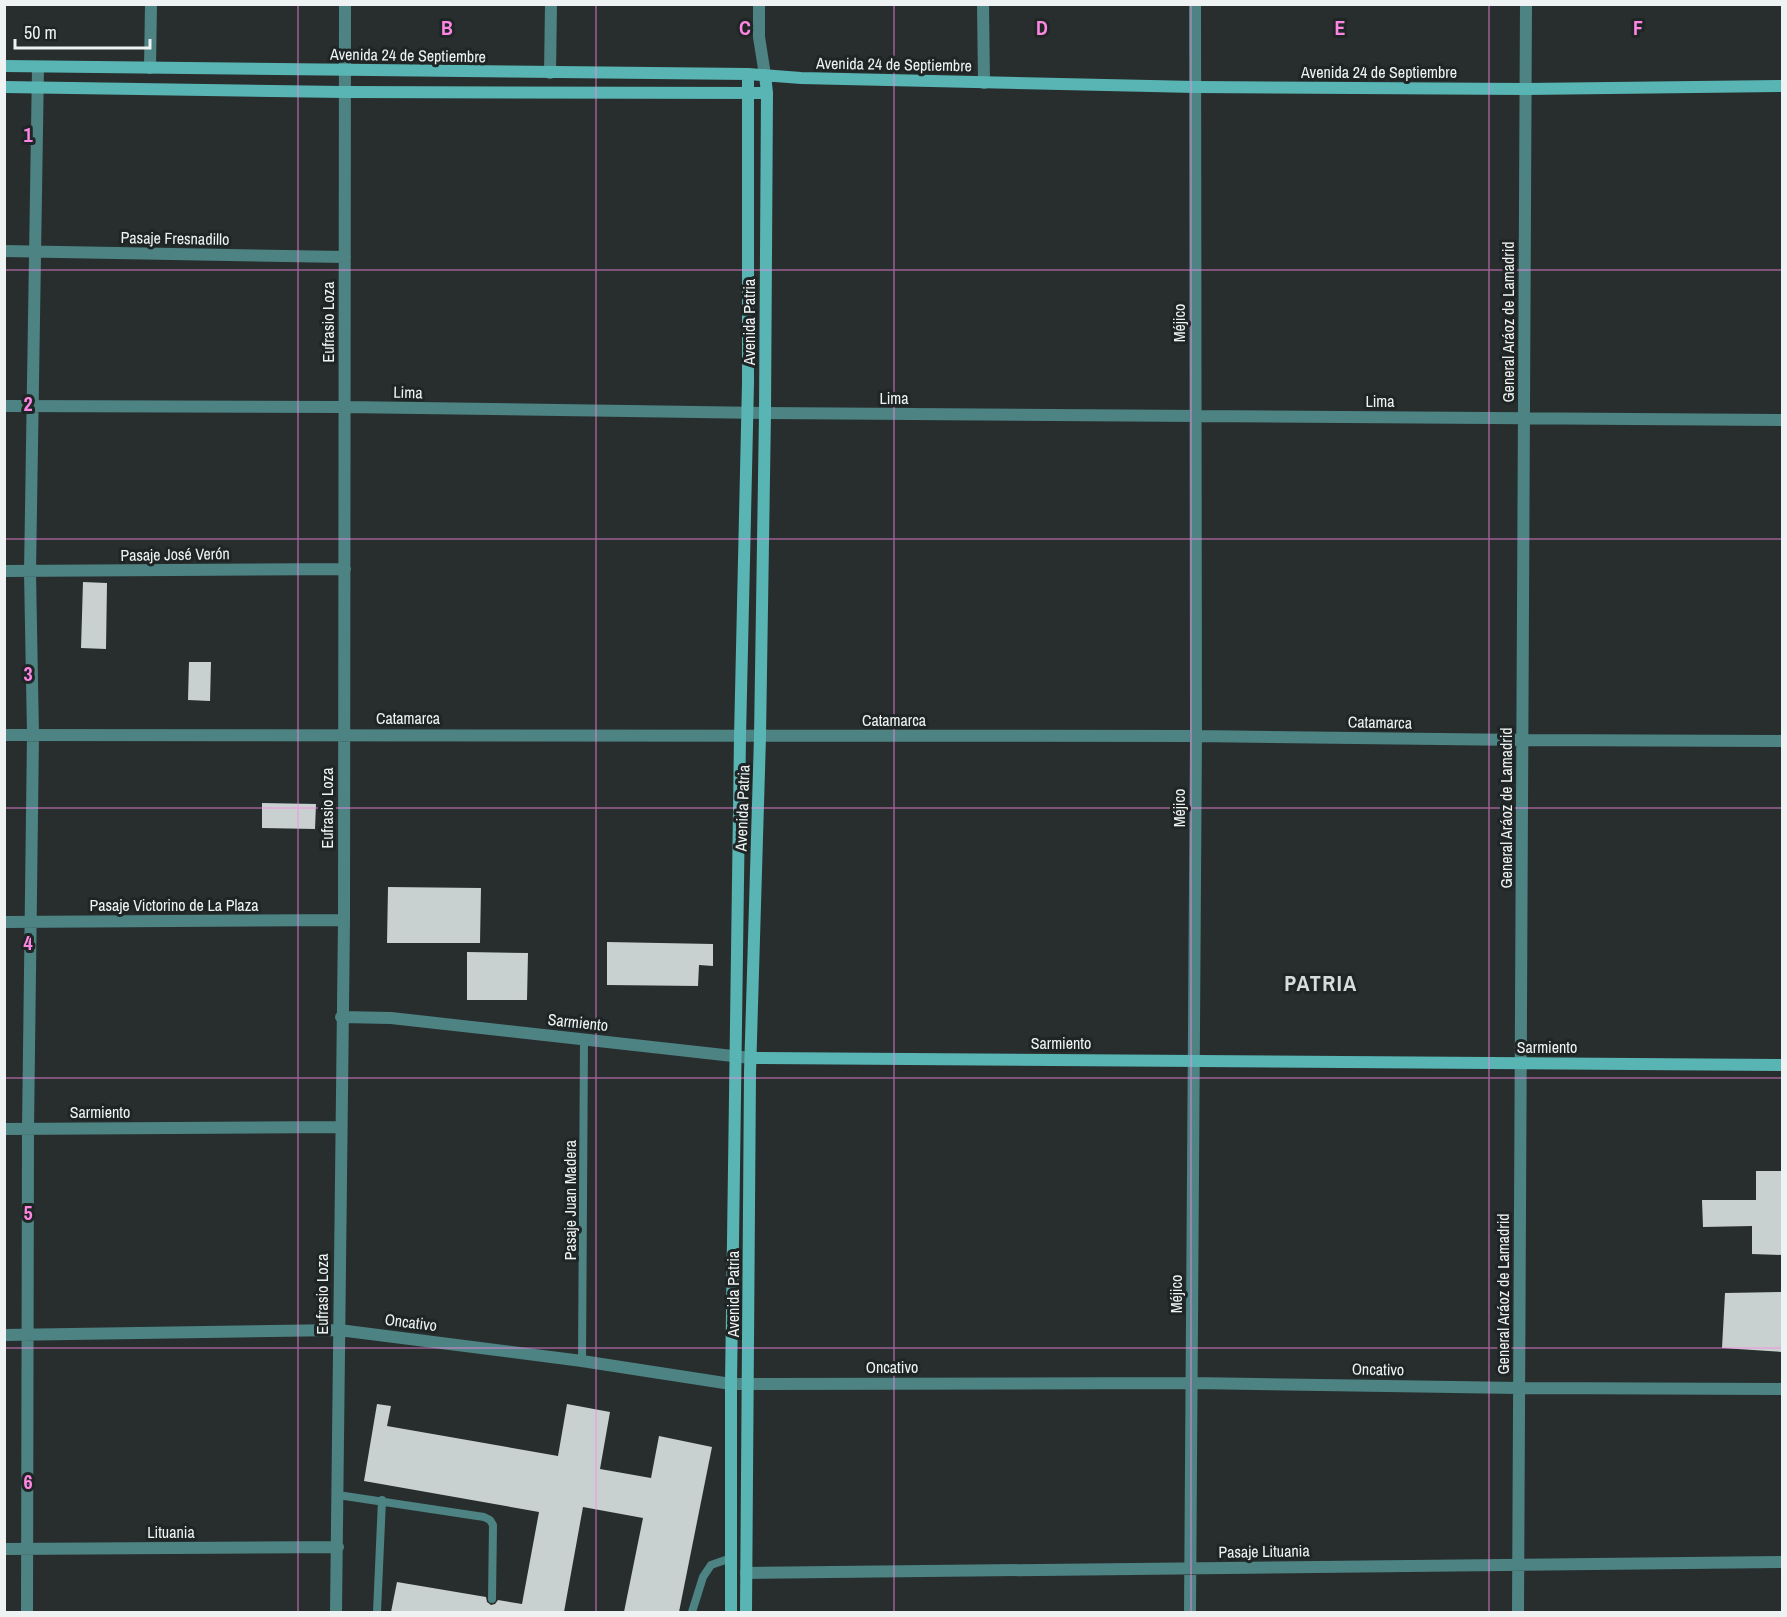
<svg xmlns="http://www.w3.org/2000/svg" width="1787" height="1617" viewBox="0 0 1787 1617" font-family="'Archivo Narrow',sans-serif">
<rect width="100%" height="100%" fill="#282e2e"/>
<path fill="#c8d0d0" d="M83,582L107,583L106,649L81,648Z
M189,662H211L210,701L188,700Z
M262,803L316,804L315,829L262,828Z
M388,887L481,888L480,943H387Z
M607,942L713,944V966L699,965L698,986L607,985Z
M467,952L528,953L527,1000H467Z
M1756,1171H1782V1255L1752,1254V1226L1703,1227L1702,1200H1756Z
M1782,1292V1352L1722,1348L1725,1293Z
M377,1404L391,1406L387,1426L558,1456L567,1404L610,1412L600,1469L651,1478L659,1436L712,1447L679,1612H624L643,1518L583,1507L564,1612H391L397,1582L486,1597L487,1602L491,1605L495,1604L498,1600L522,1604L539,1512L364,1481Z"/>
<g fill="none" stroke-linecap="round" stroke-linejoin="round">
<path stroke="#4d8383" stroke-width="8" d="M582,1361L584,1040
M338,1495L484,1517L490,1520L493,1525L492,1599
M377,1612L382,1500
M692,1612L703,1577L711,1565L731,1558"/>
<path stroke="#4d8383" stroke-width="12" d="M759,4V37L765,75
M983,4L984,83
M150,68L151,4
M550,73L551,4
M4,251L345,257
M4,406L344,407L765,413L1782,420
M4,571L345,569
M4,735L1196,736L1523,740L1782,741
M4,922L344,920
M341,1017L391,1018L751,1058
M4,1129L340,1127
M4,1335L339,1330L582,1361L731,1384L1192,1383L1519,1388L1782,1389
M4,1549L338,1547
M746,1573L1782,1562
M27,1612L28,1129L33,735L30,572L38,67
M336,1612L344,920L345,4
M1190,1612L1196,736L1195,4
M1518,1612L1526,4"/>
<path stroke="#59b4b4" stroke-width="12" d="M4,66L748,74L801,78L1195,87L1525,89L1782,86
M4,87L343,92L767,93
M751,1058L1782,1065
M731,1612V1384L740,737L748,383V74
M746,1612L750,1073L760,737L765,413L767,93L765,75"/>
</g>
<path fill="none" stroke="#fd86e3" stroke-width="1.5" stroke-opacity="0.55" d="M298,4V1612M596,4V1612M894,4V1612M1191,4V1612M1489,4V1612M4,270H1782M4,539H1782M4,808H1782M4,1078H1782M4,1348H1782"/>
<g text-anchor="middle" dominant-baseline="central" stroke-width="6" stroke-linejoin="round" paint-order="stroke">
<g font-size="16" fill="#eef2f2" stroke="#1f2525">
<text transform="translate(408 55) rotate(1)">Avenida 24 de Septiembre</text>
<text transform="translate(894 64) rotate(1)">Avenida 24 de Septiembre</text>
<text x="1379" y="72">Avenida 24 de Septiembre</text>
<text transform="translate(175 238) rotate(1)">Pasaje Fresnadillo</text>
<text transform="translate(328 322) rotate(-90)">Eufrasio Loza</text>
<text transform="translate(749 322) rotate(-90)">Avenida Patria</text>
<text transform="translate(1508 322) rotate(-90)">General Aráoz de Lamadrid</text>
<text transform="translate(1179 323) rotate(-90)">Méjico</text>
<text transform="translate(408 392) rotate(1)">Lima</text>
<text x="894" y="398">Lima</text>
<text x="1380" y="401">Lima</text>
<text transform="translate(175 554) rotate(-1)">Pasaje José Verón</text>
<text x="408" y="718">Catamarca</text>
<text x="894" y="720">Catamarca</text>
<text transform="translate(1380 722) rotate(1)">Catamarca</text>
<text transform="translate(327 808) rotate(-90)">Eufrasio Loza</text>
<text transform="translate(742 808) rotate(-88)">Avenida Patria</text>
<text transform="translate(1179 808) rotate(-90)">Méjico</text>
<text transform="translate(1506 808) rotate(-90)">General Aráoz de Lamadrid</text>
<text x="174" y="905">Pasaje Victorino de La Plaza</text>
<text transform="translate(578 1022) rotate(6)">Sarmiento</text>
<text x="1061" y="1043">Sarmiento</text>
<text x="1547" y="1047">Sarmiento</text>
<text x="100" y="1112">Sarmiento</text>
<text transform="translate(570 1200) rotate(-90)">Pasaje Juan Madera</text>
<text transform="translate(322 1294) rotate(-90)">Eufrasio Loza</text>
<text transform="translate(733 1294) rotate(-90)">Avenida Patria</text>
<text transform="translate(1176 1294) rotate(-90)">Méjico</text>
<text transform="translate(1503 1294) rotate(-90)">General Aráoz de Lamadrid</text>
<text transform="translate(411 1322) rotate(7)">Oncativo</text>
<text x="892" y="1367">Oncativo</text>
<text transform="translate(1378 1369) rotate(1)">Oncativo</text>
<text x="171" y="1532">Lituania</text>
<text transform="translate(1264 1551) rotate(-1)">Pasaje Lituania</text>
</g>
<g font-size="22" font-weight="bold" letter-spacing="1.5" fill="#d6dddd" stroke="#1f2525">
<text x="1321" y="983">PATRIA</text>
</g>
</g>
<g font-size="20" text-anchor="middle" font-weight="bold" fill="#fd86e3" stroke="#1f2525" stroke-width="6" stroke-linejoin="round" paint-order="stroke">
<text x="447" y="35">B</text>
<text x="745" y="35">C</text>
<text x="1042" y="35">D</text>
<text x="1340" y="35">E</text>
<text x="1638" y="35">F</text>
<text x="28" y="142">1</text>
<text x="28" y="411">2</text>
<text x="28" y="681">3</text>
<text x="28" y="950">4</text>
<text x="28" y="1220">5</text>
<text x="28" y="1489">6</text>
</g>
<rect width="1787" height="1617" fill="none" stroke="#eef2f2" stroke-width="12"/>
<path d="M15 39v9h135v-9" fill="none" stroke="#eef2f2" stroke-width="3"/>
<text x="24" y="39" font-size="18" fill="#eef2f2" stroke="#1f2525" stroke-width="4.5" paint-order="stroke">50 m</text>
</svg>
